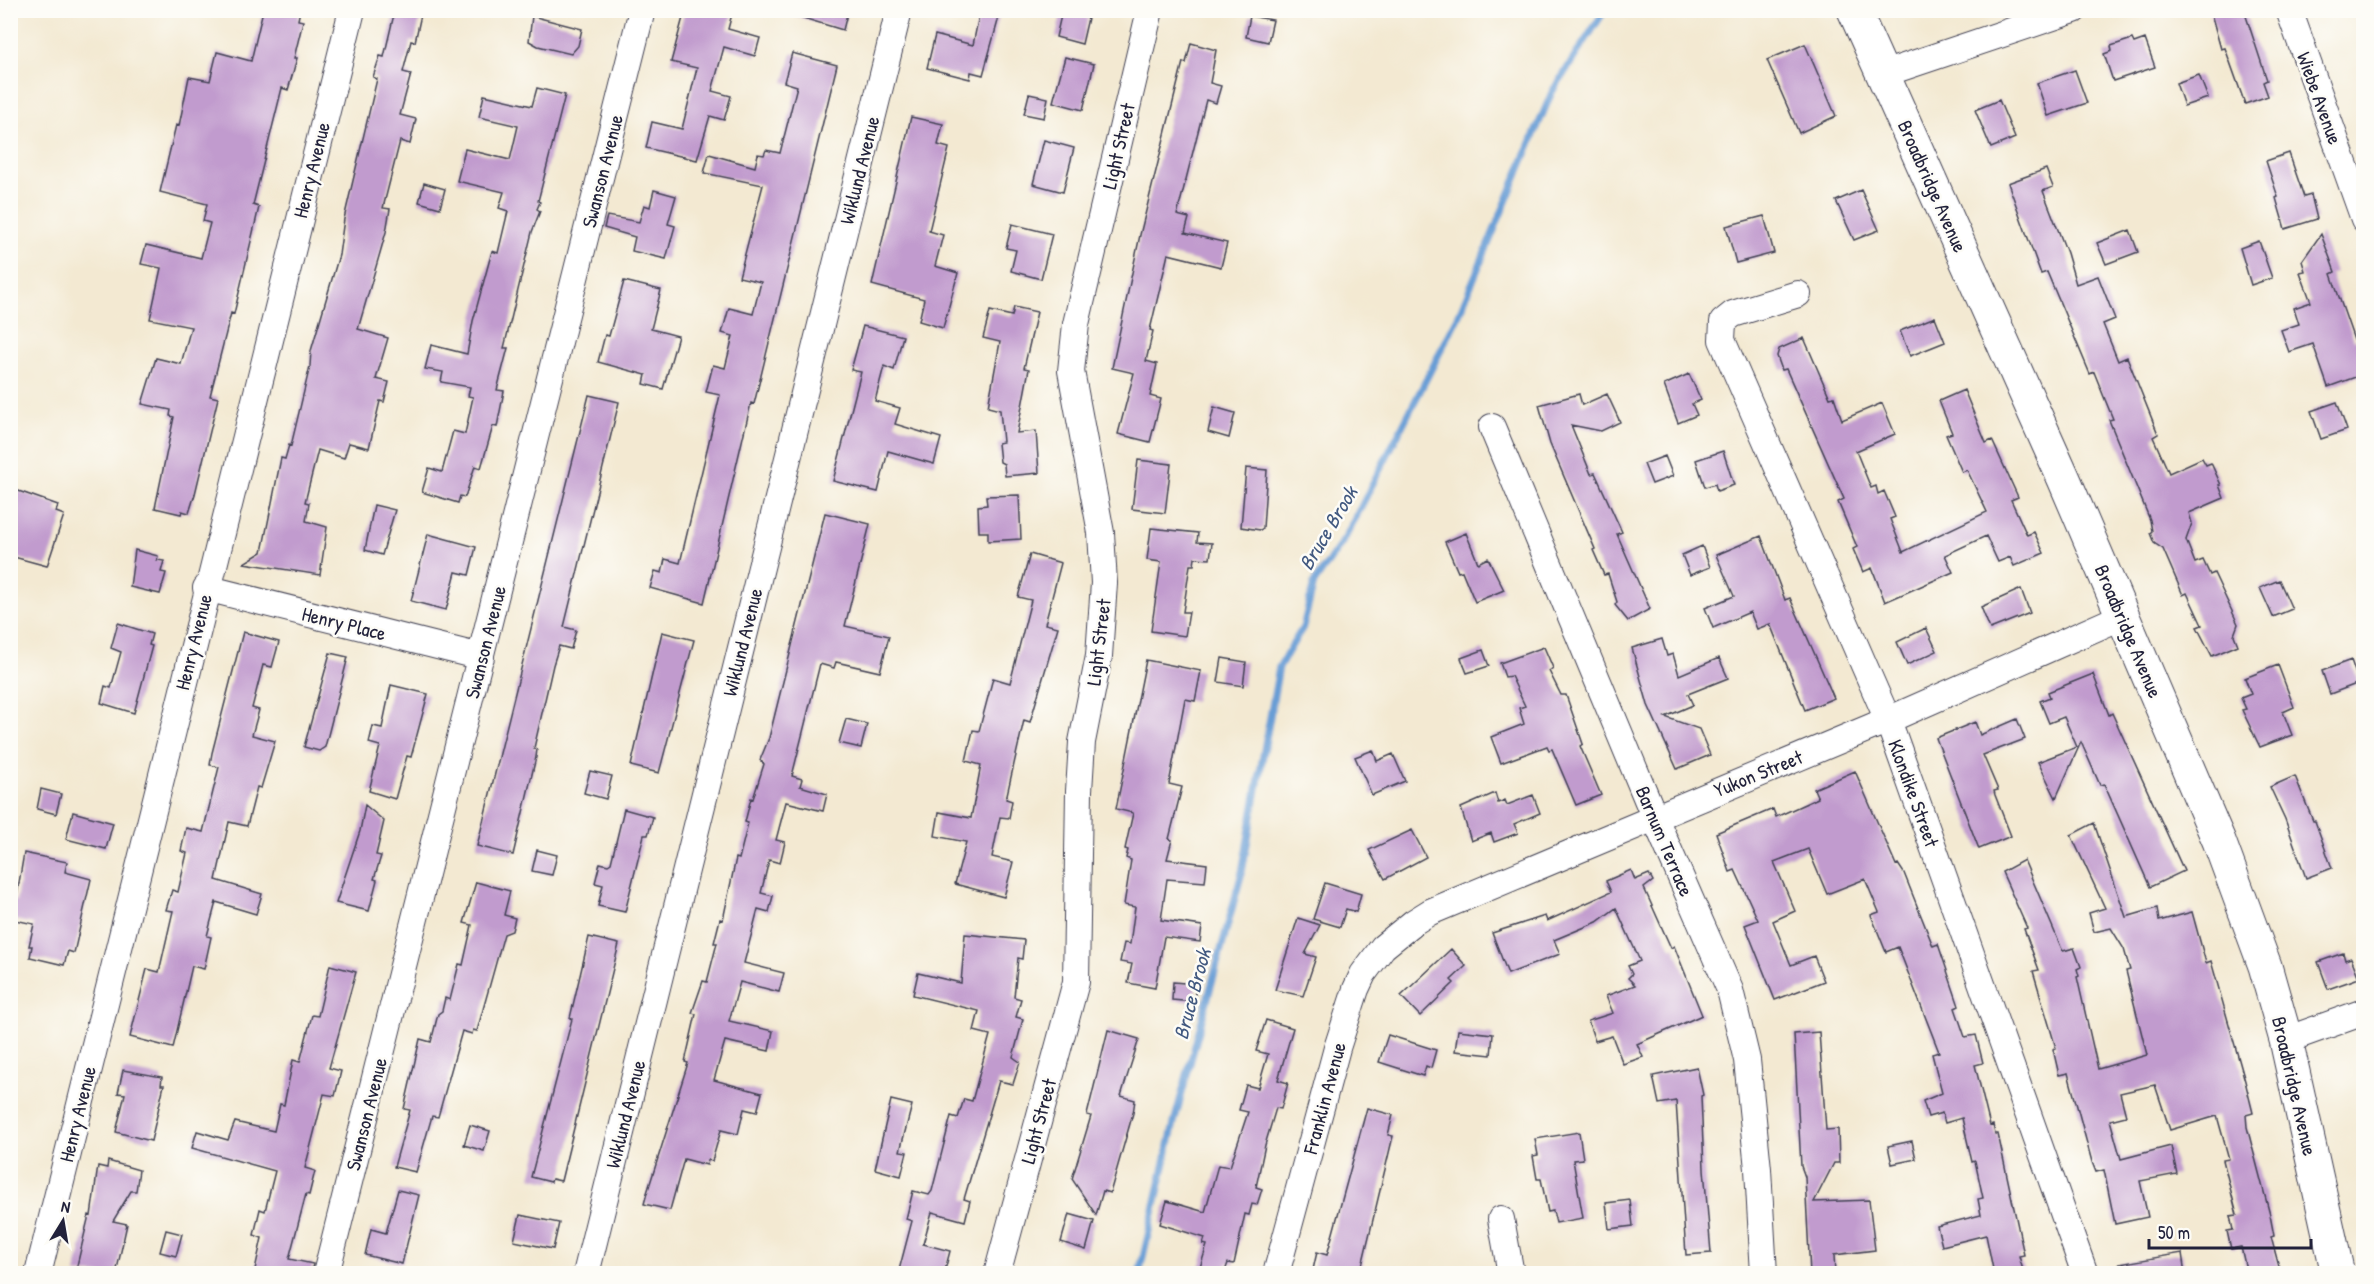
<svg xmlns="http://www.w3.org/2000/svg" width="2374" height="1284" viewBox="0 0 2374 1284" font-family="'Patrick Hand',sans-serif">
<rect width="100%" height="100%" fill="#fdfcf7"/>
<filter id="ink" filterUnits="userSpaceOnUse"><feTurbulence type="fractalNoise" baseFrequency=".0167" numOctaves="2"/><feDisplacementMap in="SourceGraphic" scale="12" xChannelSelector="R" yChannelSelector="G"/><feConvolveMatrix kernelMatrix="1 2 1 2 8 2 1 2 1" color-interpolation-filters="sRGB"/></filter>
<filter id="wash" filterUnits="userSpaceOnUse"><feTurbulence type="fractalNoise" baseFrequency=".008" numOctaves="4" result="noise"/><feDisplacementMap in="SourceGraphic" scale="24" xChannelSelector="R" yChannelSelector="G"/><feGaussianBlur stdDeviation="1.35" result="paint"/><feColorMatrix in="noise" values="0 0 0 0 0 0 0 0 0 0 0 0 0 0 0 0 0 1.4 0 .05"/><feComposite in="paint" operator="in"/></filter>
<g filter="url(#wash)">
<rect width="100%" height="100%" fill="#f3e9d2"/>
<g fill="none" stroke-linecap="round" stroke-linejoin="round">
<path stroke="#689dd5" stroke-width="7" d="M1139,1274L1175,1119L1242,872L1279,667L1303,627L1314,583L1345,538L1457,319L1552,92L1605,10"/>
</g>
<g id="blocks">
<path fill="#c19bce" d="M263,10H300L298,20L303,21L294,58H297L288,90L282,88L253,205L259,207L234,314L231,313L210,396L218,398L195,494L189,513L182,511L181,514L155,508L174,417L170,416L171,410L142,404L156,358L181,364L191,327L150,319L161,268L141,264L146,245L201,258L210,223L203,221L207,204L160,192L176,125L179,126L189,77L210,81L217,52L251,61Z
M395,10H422L415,42L411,41L403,72L411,74L400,115L416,119L410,144L400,141L383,208L390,209L386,232L358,329L388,338L376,379L389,382L384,402L380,401L369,448L349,443L344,458L318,450L305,502L309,503L306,521L327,527L320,575L244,563L262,552L281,458L285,459L289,445L291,446L310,366L311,351L339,255L344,219L377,79L373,77L380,56L384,57Z
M685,10H733L728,29L760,38L755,56L724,47L712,91L731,96L724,120L710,116L697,160L646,148L652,122L682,129L697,68L671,62Z
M793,10H848L843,30L793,15Z
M980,10H1001L983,75L971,72L970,79L927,68L935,35L973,45Z
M2210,10H2244L2267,80L2263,82L2268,96L2245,104L2225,48L2221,49Z
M1062,11L1088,18L1082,44L1056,37Z
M532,16L582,29L578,46L571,54L538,46L529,41Z
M1250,16L1273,20L1268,42L1246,37Z
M2132,39L2134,43L2145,39L2155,67L2113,81L2104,54L2112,51L2111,46Z
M1191,43L1216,50L1210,83L1221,86L1216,103L1206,100L1177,215L1189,218L1185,233L1227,243L1221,267L1168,254L1150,330L1153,331L1146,361L1157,364L1150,396L1161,399L1150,442L1118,434L1134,373L1112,368L1140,235L1183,62L1186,63Z
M1805,44L1836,116L1799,133L1767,60Z
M792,53L837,65L754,404L751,403L704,603L650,588L655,571L662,573L665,559L680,563L720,395L706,392L713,365L725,368L733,336L722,333L729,308L753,314L761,282L739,277L763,185L704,173L709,154L755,167L758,154L764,155L766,150L780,153L797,86L784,82Z
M1065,57L1094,64L1083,110L1053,102Z
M2075,70L2087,103L2048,116L2037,83Z
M2199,75L2208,98L2184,106L2176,83Z
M537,88L565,95L538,201L540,202L537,209L540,211L532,232L504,348H508L497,390L504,391L497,427L493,426L481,468L475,466L465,497L460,496L458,503L422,492L429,468L442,472L453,431L465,434L473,397L468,396L470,387L441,382L443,372L425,369L431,345L467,354L473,321L492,251L498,253L508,211L499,208L504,192L457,181L465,149L510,160L518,126L479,117L484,95L532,106Z
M1029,94L1048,98L1044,118L1024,114Z
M1999,100L2015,138L1991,148L1975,110Z
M911,117L943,124L938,145L949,148L929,231L943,235L935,266L958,273L943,328L919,321L924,299L872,285Z
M1044,140L1074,148L1063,192L1033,184Z
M2289,153L2304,197L2311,195L2317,219L2285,229L2276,198L2278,197L2266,161Z
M2046,169L2053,187L2043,191L2067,253L2076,284L2098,276L2115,319L2103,324L2118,361L2127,357L2158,434L2153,437L2169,473L2202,458L2206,465L2211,463L2221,485H2219L2224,498L2189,513L2192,523L2186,540L2195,563L2203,560L2210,575L2214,573L2238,624L2234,635L2238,645L2212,656L2197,627L2202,625L2187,593L2183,595L2163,549L2154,543L2150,533L2152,531L2150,520L2109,420L2113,419L2104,397L2094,372L2090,374L2047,272L2041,274L2008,183Z
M424,183L445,189L440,208L419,202Z
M654,190L676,196L668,224L675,226L666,259L632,251L635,237L604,228L607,216L639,222L644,205L650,207Z
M1861,190L1879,230L1854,240L1836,201Z
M1764,216L1774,253L1736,263L1726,226Z
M1012,224L1052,234L1041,279L1011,271L1016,250L1006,248Z
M2130,230L2138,252L2106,264L2097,243Z
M2321,234L2335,272L2331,274L2354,340L2359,338L2364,349V374L2328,387L2313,344L2289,352L2281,330L2299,324L2294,308L2311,302L2300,272L2305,271L2302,261Z
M2259,241L2272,278L2251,285L2240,248Z
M624,281L661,290L651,329L678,336L663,389L644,384L646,375L598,362L605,335L609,336Z
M1014,307L1037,312L1024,368L1029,369L1017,433L1036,431L1039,473L1005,476L1004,464L1000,462L998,443L1003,442L1000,410L988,407L1000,342L983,338L990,311L1012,316Z
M1935,317L1945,342L1910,356L1900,331Z
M863,326L903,336L894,370L884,366L875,401L900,408L895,424L941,438L934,464L888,451L878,492L833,481L861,372L851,370Z
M1804,338L1830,398L1834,397L1842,420L1882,403L1895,434L1856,451L1871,488L1876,486L1878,494L1884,491L1895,517L1890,519L1903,552L1987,512L1967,470L1962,472L1946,435L1952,433L1939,401L1964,390L1986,443L1992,440L2018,497L2011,500L2027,535L2034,532L2044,553L2014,566L2010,557L1998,562L1986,536L1945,555L1953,572L1885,602L1872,568L1863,572L1853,549L1857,547L1838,502L1844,499L1786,369L1782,370L1777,356L1779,349Z
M1689,374L1701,400L1692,404L1697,415L1678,423L1664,385Z
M1579,394L1582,405L1607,394L1620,422L1601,431L1571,425L1591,474L1595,473L1622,532L1617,534L1650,609L1628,621L1615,605L1617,602L1608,574L1604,575L1593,550L1595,549L1550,444L1539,405Z
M589,395L619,402L564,627L576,630L571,649L559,646L553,665L534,748L537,749L536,757L513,855L477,846Z
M2337,402L2347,430L2321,439L2311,411Z
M1214,407L1235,413L1229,438L1208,432Z
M1723,451L1734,485L1717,491L1715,484L1705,487L1696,460Z
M1665,456L1673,476L1652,484L1644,464Z
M1138,460L1171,464L1165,513L1132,509Z
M1246,468L1267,470L1263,528L1260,530L1241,527Z
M10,488L58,505L56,512L64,515L47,566L10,556Z
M1019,495L1021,539L988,541V532H979L978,506L987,505L986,496Z
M374,505L395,510L382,555L365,550Z
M825,513L870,524L845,626L889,636L880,672L836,662L834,668L820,664L792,776L802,779L800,786L827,794L823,811L786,802L776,840L785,842L780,863L769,860L761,893L773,896L769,912L758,909L744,963L784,973L779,992L740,982L729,1021L773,1031L769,1051L725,1041L714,1080L762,1093L757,1112L744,1109L738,1134L721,1130L712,1161L708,1160L707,1165L684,1159L670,1210L644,1204L647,1193L688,1063L685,1062L696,1014L692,1013L703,981L707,982L717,943H714L720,919L723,920L736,858L739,859L748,823L745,822L751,798L753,799L764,764L760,760L769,738Z
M1151,528L1198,533L1197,542L1212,543L1210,559L1195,558L1194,565H1190L1183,612H1189L1185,636L1151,631L1161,562L1147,560Z
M1466,533L1478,563L1488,558L1504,590L1475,602L1462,571L1458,572L1445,542Z
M428,534L476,547L469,575L456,572L446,610L411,601Z
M1761,536L1785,600L1790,598L1834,698L1805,710L1770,624L1757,629L1750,612L1713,628L1705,608L1734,596L1716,555Z
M1702,546L1710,567L1690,575L1682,555Z
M135,550L158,556L157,560L164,561L161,572L166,573L160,594L130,587Z
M1030,554L1061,563L1045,624L1058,627L1030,722L1024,720L1006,799L1012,801L1009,818L1000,817L992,857L1013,862L1004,897L955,884L966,842L935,836L939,812L971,818L981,765L966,761L973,730L979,731L993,678L1010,683L1031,600L1018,597Z
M2279,580L2292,609L2273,617L2260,588Z
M2021,589L2030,613L1990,629L1981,607Z
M118,623L152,634L149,645L152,646L134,713L101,703L105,686L111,688L121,652L111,648Z
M1926,628L1937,651L1907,665L1897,642Z
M243,632L279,642L272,667L263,665L252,708L259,710L252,735L275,741L261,788L257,787L247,826L229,822L216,880L262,894L256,914L216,902L207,936L211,937L204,969L192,966L173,1048L130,1037L147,969L159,972L173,911L166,910L172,890L178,892L187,853L181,851L186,828L203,832L219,767L210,765L212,753Z
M662,632L694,640L659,773L631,766Z
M1662,639L1667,656L1673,654L1679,675L1719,658L1728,678L1688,694L1693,705L1665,717L1699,729L1710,755L1677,769L1648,705L1632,648Z
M1544,647L1553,668L1549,671L1561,695H1566L1583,744L1580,746L1601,795L1576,805L1552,749L1549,750L1547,746L1501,763L1491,737L1524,724L1519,708L1525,706L1511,676L1505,677L1500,663Z
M1483,650L1489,666L1467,673L1461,658Z
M330,653L348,657L325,747L319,751L304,747Z
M1222,658L1246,662L1243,686L1218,682Z
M1146,660L1201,671L1195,701L1185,699L1169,784L1182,787L1169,839L1172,840L1167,859L1207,864L1205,882L1167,879L1161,920L1202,926L1200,942L1164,937L1155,988L1128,983L1132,964L1120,962L1124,943L1130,944L1135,907L1124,905L1131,860L1126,858L1128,850L1125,849L1133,813L1116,809Z
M2351,660L2359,683L2330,694L2322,671Z
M2278,665L2294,707L2283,712L2292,735L2260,747L2242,710L2246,709L2241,698L2251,694L2245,678Z
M2093,674L2109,715L2112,713L2184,871L2150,887L2104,784L2100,785L2081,742L2056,798L2038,762L2077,747L2064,717L2049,723L2040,701L2050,697L2048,692Z
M391,685L428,694L411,757L407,756L395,799L369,791L380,746L369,743L373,726L382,728Z
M846,719L867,724L861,748L839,743Z
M2017,719L2025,739L1983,755L1998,790L1994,791L1995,795L2011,836L1979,849L1936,738L1975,722L1980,735Z
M1373,750L1377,761L1393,754L1405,781L1372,795L1355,757Z
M590,771L612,776L606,799L584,793Z
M1855,771L1896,865L1898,864L1904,873L1933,946L1938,944L1959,1006L1955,1008L1965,1037L1976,1035L1983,1063L1975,1065L1990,1126L1993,1125L1995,1134H1998L2024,1255L2019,1256L2024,1274H1994L1986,1235L1942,1246L1937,1226L1981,1215L1978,1199L1983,1198L1975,1161L1972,1162L1962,1118L1945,1123L1942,1113L1928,1117L1923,1101L1942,1093L1932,1054L1939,1052L1898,947L1886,952L1871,915L1879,912L1865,879L1827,894L1808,849L1774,862L1795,911L1773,921L1791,965L1814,956L1824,981L1775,1000L1745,925L1758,920L1735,870L1730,872L1716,833L1773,809L1776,817L1818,798L1814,789Z
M2295,776L2313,821H2315L2332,868L2306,878L2285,819L2270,787Z
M41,789L61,794L56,814L37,809Z
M1495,793L1498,803L1505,800L1507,805L1533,795L1540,813L1514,824L1518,833L1494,842L1491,833L1471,841L1461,808Z
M365,805L384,821L376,855L381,856L374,879L377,880L369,911L336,903L360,831Z
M624,809L653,817L648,835H644L625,912L598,906L603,885L595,883L600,863L608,865L611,863Z
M73,812L113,823L106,849L66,839Z
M2094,823L2126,917L2157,908L2159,921L2192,912L2206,963L2211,961L2245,1081L2253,1113L2246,1115L2247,1127L2270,1215L2274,1236L2271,1237L2281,1274H2247L2241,1247L2231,1249L2227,1231L2233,1230L2230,1216L2237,1215L2223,1160L2229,1159L2217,1116L2170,1130L2155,1085L2120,1093L2126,1116L2110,1120L2121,1159L2171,1146L2177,1174L2140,1181L2148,1217L2115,1224L2104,1170L2096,1172L2092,1162L2068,1073L2059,1075L2053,1049L2056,1048L2033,971L2039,970L2024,929L2027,928L2002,872L2024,860L2061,947L2063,951L2074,948L2081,967L2077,969L2079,976L2077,977L2098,1069L2147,1055L2126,971L2130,970L2124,949L2111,928L2094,932L2089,913L2105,908L2071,835Z
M1412,830L1426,857L1385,879L1369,850Z
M537,850L557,855L552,875L532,871Z
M24,853L67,862L65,872L91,879L74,953L68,951L64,965L30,957L32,946H29L34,924L10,919V900L16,901Z
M1631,870L1635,880L1649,874L1653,881L1644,888L1671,948L1674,946L1702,1015L1637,1044L1643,1057L1623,1064L1612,1036L1595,1041L1588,1021L1613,1013L1606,996L1635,985L1628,978L1632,974L1628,966L1640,961L1616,908L1597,922L1554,940L1560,954L1508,974L1492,933L1545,916L1547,921L1611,892L1606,881Z
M476,882L510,891L504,915L515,918L512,931L504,934L477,1031L473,1030L472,1034L462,1031L438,1117L432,1116L416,1172L394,1167L410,1110L404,1109L420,1039L431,1042L438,1014L442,1011L445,998L450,1000L459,964L463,965L472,925L464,923Z
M1325,883L1361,894L1356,912L1346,909L1340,927L1313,919Z
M1298,918L1320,925L1305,954L1316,957L1303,996L1275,990Z
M965,934L1024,940L1022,959L1018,958L1014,997L1021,999L1016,1017L1023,1019L1013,1057L1020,1062L1013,1084L999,1081L964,1199L970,1201L965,1221L932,1212L923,1244L950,1251L944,1274H898L912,1221L906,1219L913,1191L929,1195L932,1191L951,1116L958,1118L964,1099L972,1101L990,1035L974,1031L979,1011L913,995L918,973L961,983Z
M589,937L619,944L561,1181L552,1179L551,1182L531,1177L572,1019L570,1018Z
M1451,949L1466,966L1451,980L1454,983L1420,1016L1401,996Z
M2343,953L2345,960L2351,958L2359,978L2328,989L2318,962Z
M330,965L356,972L329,1068L341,1071L335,1096L324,1094L305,1168L315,1171L309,1195L306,1194L289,1259L313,1264L311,1274H254L262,1238L254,1235L260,1209L265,1211L275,1171L192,1148L197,1131L228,1140L235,1122L274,1131L280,1104L284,1105L293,1060L300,1062L312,1015L318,1016Z
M1173,982L1196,984L1194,1002L1172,1000Z
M1266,1020L1293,1028L1278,1080L1288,1083L1281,1109L1276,1108L1265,1145L1256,1187L1262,1189L1257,1205L1252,1204L1249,1215L1245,1214L1234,1264L1228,1263L1224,1274H1198L1207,1245L1203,1244L1205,1238L1160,1224L1167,1201L1205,1212L1218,1165L1230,1167L1248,1112L1239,1110L1246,1085L1258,1088L1268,1054L1256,1051Z
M1108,1030L1139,1039L1121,1096L1135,1100L1133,1113L1110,1193L1103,1191L1096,1215L1072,1179L1091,1116L1087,1115Z
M1458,1030L1493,1034L1491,1055L1455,1051Z
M1819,1032L1826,1130L1838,1129L1839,1163H1834L1814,1202L1869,1200L1875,1250L1834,1255L1835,1274H1810L1805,1177L1801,1166L1794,1034Z
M1388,1035L1436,1050L1431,1068L1426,1066L1423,1076L1379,1062Z
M1697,1067L1703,1095L1701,1096L1704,1169L1711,1253L1686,1255L1676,1101L1659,1104L1653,1076Z
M123,1070L162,1077L161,1085H164L151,1141L116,1132L125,1094L118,1093Z
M891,1100L912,1105L900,1151L907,1152L901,1176L875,1169Z
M1367,1108L1393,1115L1388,1135L1393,1136L1360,1274H1312L1317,1252L1327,1255Z
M470,1125L490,1131L484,1151L464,1145Z
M1579,1132L1583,1159L1573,1160L1583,1218L1556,1223L1553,1211L1548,1212L1541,1179H1537L1533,1156L1538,1155L1535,1139Z
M1912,1141L1916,1159L1892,1164L1888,1146Z
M108,1161L139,1170L136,1191H131L113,1221L127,1224L116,1274H75L89,1215L91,1216L98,1166L107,1168Z
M398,1190L419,1195L402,1264L365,1255L371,1229L386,1233Z
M1630,1200L1633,1226L1609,1229L1606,1203Z
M1069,1214L1094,1221L1086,1250L1061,1242Z
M520,1215L559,1223L553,1249L514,1241Z
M166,1230L182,1234L176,1256L160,1252Z
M2182,1253L2185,1274H2120L2119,1264Z"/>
</g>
</g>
<g filter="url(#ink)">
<use href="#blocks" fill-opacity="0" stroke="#414052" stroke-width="1.5"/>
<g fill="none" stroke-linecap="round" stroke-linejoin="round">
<defs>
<path id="minor" d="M2289,10L2364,219
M1883,74L2074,10
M1798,294L1733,314L1723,322L1722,340L1888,720L2085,1274
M1492,427L1654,816L1730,990L1747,1060L1758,1169L1764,1274
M206,588L481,657
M2286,1040L2364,1012
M1501,1219L1511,1274
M38,1274L352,10
M326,1274L642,10
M586,1274L899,10
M997,1274L1076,982L1079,791L1082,742L1099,656L1104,583L1101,533L1071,371L1076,324L1150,10
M1276,1274L1337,1048L1356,989L1363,974L1383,947L1414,922L1430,912L1888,720L2123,616"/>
<path id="major" d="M1854,10L2064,479L2219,841L2265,966L2286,1040L2338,1274"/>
</defs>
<use href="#minor" stroke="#414052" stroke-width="28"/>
<use href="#major" stroke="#414052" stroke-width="35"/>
<use href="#minor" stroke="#fff" stroke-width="26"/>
<use href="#major" stroke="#fff" stroke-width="33"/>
</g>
</g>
<g text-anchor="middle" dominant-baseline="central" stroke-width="5" stroke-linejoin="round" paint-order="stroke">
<g font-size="20" fill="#22223b" stroke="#fdfcf7">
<text transform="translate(2320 98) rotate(70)">Wiebe Avenue</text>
<text transform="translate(1118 146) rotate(-77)">Light Street</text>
<text transform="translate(311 170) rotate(-76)">Henry Avenue</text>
<text transform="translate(859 170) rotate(-76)">Wiklund Avenue</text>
<text transform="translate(602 171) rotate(-76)">Swanson Avenue</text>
<text transform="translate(1933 186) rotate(66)">Broadbridge Avenue</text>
<text transform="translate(344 623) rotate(14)">Henry Place</text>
<text transform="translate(2129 631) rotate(67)">Broadbridge Avenue</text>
<text transform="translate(193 642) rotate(-76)">Henry Avenue</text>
<text transform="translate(485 642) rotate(-76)">Swanson Avenue</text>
<text transform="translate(742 642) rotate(-76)">Wiklund Avenue</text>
<text transform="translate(1098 642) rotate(-83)">Light Street</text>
<text transform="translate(1758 773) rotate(-22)">Yukon Street</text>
<text transform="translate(1914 793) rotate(70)">Klondike Street</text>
<text transform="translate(1665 841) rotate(67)">Barnum Terrace</text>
<text transform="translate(2295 1086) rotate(77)">Broadbridge Avenue</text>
<text transform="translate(1324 1098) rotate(-75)">Franklin Avenue</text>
<text transform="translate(77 1114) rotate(-76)">Henry Avenue</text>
<text transform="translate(366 1114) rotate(-76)">Swanson Avenue</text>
<text transform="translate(625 1114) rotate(-76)">Wiklund Avenue</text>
<text transform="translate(1038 1121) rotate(-75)">Light Street</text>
</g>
<g font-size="21" font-style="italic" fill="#425980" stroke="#fdfcf7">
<text transform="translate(1328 528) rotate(-59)">Bruce Brook</text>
<text transform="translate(1192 994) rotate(-75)">Bruce Brook</text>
</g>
</g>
<rect width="2374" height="1284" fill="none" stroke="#fdfcf7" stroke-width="36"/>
<g transform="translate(63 1221) rotate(11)" stroke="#fdfcf7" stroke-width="4.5" paint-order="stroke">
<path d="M0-4.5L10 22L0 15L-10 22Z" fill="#22223b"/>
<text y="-9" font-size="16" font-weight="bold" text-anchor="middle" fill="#22223b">N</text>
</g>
<path d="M2149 1239v9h162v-9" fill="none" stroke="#22223b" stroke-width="3"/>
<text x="2158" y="1239" font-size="18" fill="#22223b" stroke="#fdfcf7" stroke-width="4.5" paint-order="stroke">50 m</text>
</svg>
